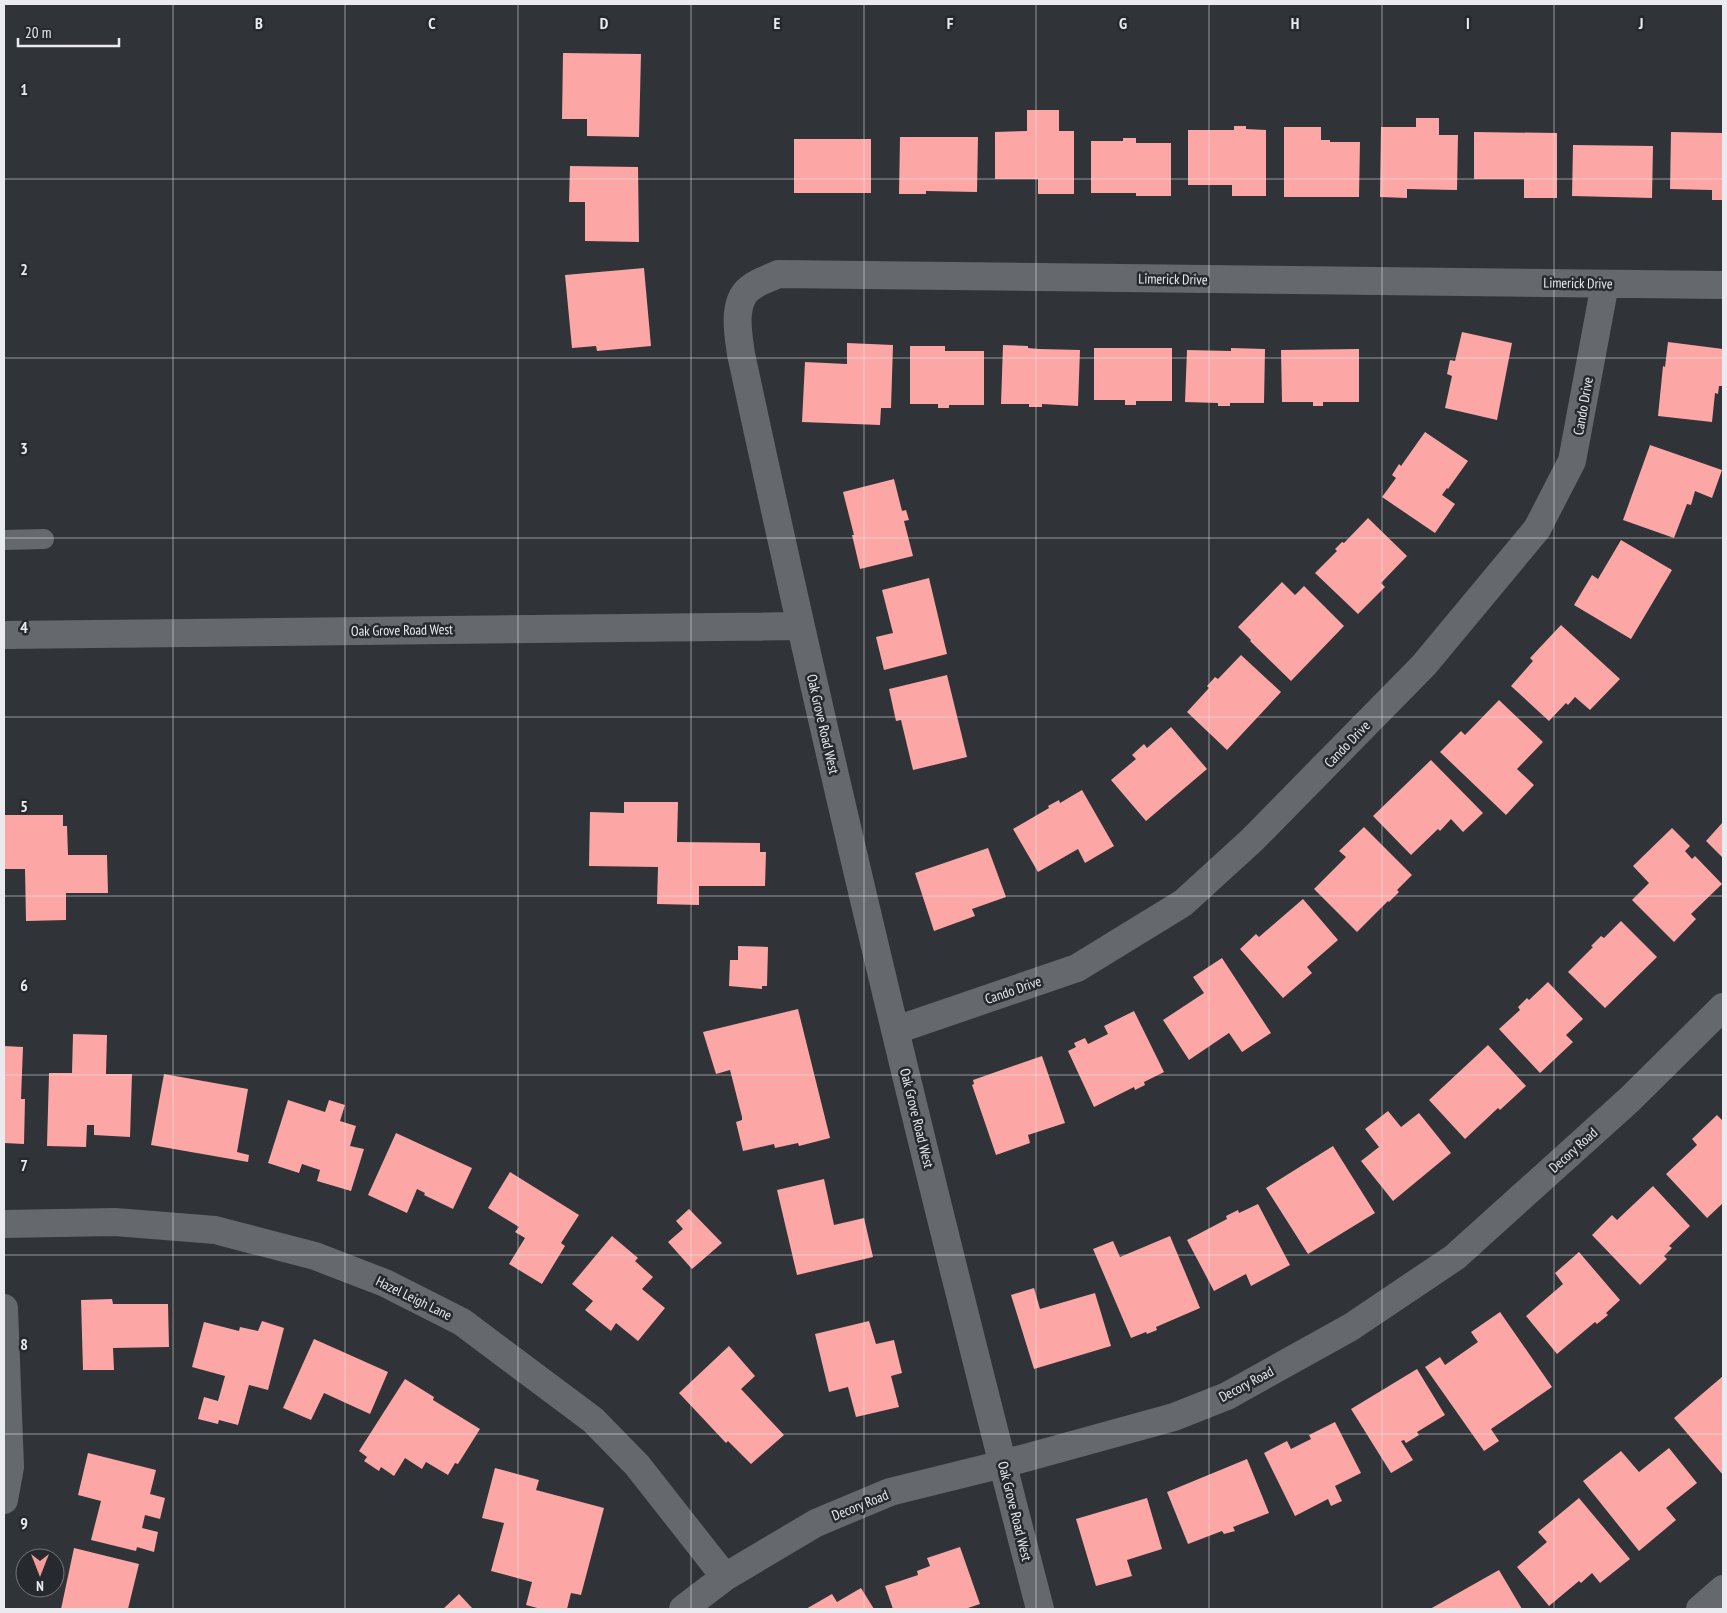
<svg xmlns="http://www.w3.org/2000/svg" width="1727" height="1613" viewBox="0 0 1727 1613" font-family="'PT Sans Narrow',sans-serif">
<rect width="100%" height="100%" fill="#303337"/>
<path fill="#fca7a5" d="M563,53L641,54L639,137L587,136V119H562Z
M1027,110H1059V131H1074V194H1038V179H995V132L1027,131Z
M1416,118H1439V135H1458L1457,190L1407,189V198L1380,197L1381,127H1416Z
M1234,126H1246V129L1266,130V196H1232V185H1188V130H1234Z
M1284,127H1321V140H1330V142H1360L1359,197H1284Z
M1474,132L1557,133V198H1524V179H1474Z
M1671,132L1723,133V200H1712V190L1670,189Z
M900,137H978L977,192L926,191V194H899Z
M1123,138H1136V143H1171V196H1136V193H1091V141H1123Z
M794,139H871V193H794Z
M1573,145L1653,146L1652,198L1572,196Z
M570,166L638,167L639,242L585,241V202H569Z
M644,268L651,346L597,351L596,346L572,348L565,275Z
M1462,332L1512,343L1497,420L1445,408L1452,376L1447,374L1450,360L1455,361Z
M1668,342L1723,349V386H1719L1718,394L1715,393L1712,422L1658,416L1663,366L1665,367Z
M847,343L893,345L891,408H881L880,425L802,422L805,362L847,364Z
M1003,345L1028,346V348L1039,349L1080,350L1078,406L1042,404V407H1029V404H1001Z
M910,346H945V351H984V405H949V408H938V404H910Z
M1094,348H1172V401H1136V405H1125V400H1094Z
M1231,348L1265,349L1264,403H1230V406H1218V403L1185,402L1187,350L1231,351Z
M1359,349V402H1323V406H1313V402H1282L1281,350Z
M1425,432L1468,461L1448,489L1447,488L1442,495L1455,504L1435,533L1382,497L1396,478L1392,475L1399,464L1401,466Z
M1650,445L1722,470L1712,498L1695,491L1691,505L1687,504L1674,538L1623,520Z
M894,479L902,511L906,510L909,520L904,521L913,556L860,569L852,535H854L843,492Z
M1368,518L1407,556L1381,583L1385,587L1358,614L1315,573L1337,551L1335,549L1342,542L1344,543Z
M1621,540L1672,570L1631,639L1574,605L1592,575L1598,579Z
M929,578L947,654L884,670L876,637L893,633L882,590Z
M1282,582L1295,595L1304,586L1344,626L1291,681L1250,641L1251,640L1238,627Z
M1561,625L1620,679L1590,710L1575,697L1568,705L1566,703L1549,721L1511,686L1533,661L1530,658Z
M1241,655L1281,692L1227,750L1187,712L1209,688L1207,686L1215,677L1218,679Z
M947,675L967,757L913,770L901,720L896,721L889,689Z
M1499,700L1543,742L1517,769L1534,785L1506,815L1440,752L1461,731L1465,735Z
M1171,727L1207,769L1146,821L1111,780L1136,759L1132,755L1144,744L1147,748Z
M1431,760L1483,813L1463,832L1451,819L1440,831L1438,829L1411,855L1373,816Z
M1082,790L1114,846L1085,863L1078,849L1038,872L1013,829L1049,808L1048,806L1059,800L1060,803Z
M624,802H678L677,842L760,843V852H766L765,886H699V905L657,904L658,867L589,866L590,812L624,813Z
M4,815H63V826H67L68,855H107L108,893H66V920L26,921L25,869H4Z
M1723,822V858L1706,841Z
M1364,827L1412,875L1397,890L1399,892L1389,902L1388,901L1357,932L1314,889L1346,857L1339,851Z
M1672,828L1690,846L1685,851L1692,859L1695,856L1722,884L1691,914L1696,919L1674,942L1632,900L1649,883L1633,866Z
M988,848L1006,897L972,909L975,916L934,931L915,873Z
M1303,899L1338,940L1307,967L1312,973L1283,998L1240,949L1256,934L1259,937Z
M1621,921L1657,957L1605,1008L1568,972L1593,947L1591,946L1601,936L1604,938Z
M738,946L768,947L767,986H762V989L729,986L730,960H738Z
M1222,958L1271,1033L1242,1052L1229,1033L1189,1060L1163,1020L1204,993L1193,977Z
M1548,982L1583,1019L1566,1035L1573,1042L1540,1073L1499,1029L1520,1010L1518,1007L1527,998L1529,1000Z
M798,1009L830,1138L799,1146L798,1143L775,1148L774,1144L743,1151L736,1122L742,1120V1117L730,1070L716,1074L703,1032Z
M1134,1011L1164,1072L1144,1082L1145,1085L1135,1090L1134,1087L1094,1107L1068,1051L1076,1047L1074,1043L1085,1038L1088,1044L1108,1034L1104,1026Z
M73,1034L107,1035L106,1074H132L130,1137L94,1135V1125H87L86,1147L47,1146L49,1073H72Z
M1488,1045L1526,1086L1500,1110L1498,1108L1465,1139L1429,1100Z
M4,1046L23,1047L21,1099H25L24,1144L4,1143Z
M1042,1056L1065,1123L1028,1135L1030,1143L996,1155L972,1085L974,1084L973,1080Z
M164,1074L248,1089L237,1152L249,1155L248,1162L151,1145Z
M288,1100L325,1112L329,1100L345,1105L340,1121L356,1126L350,1146L364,1149L351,1191L317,1181L320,1170L302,1164L299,1173L268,1163Z
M1388,1111L1401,1127L1419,1113L1451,1153L1393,1201L1361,1161L1379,1147L1365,1129Z
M1717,1115L1723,1121V1203L1707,1218L1666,1174L1697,1145L1692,1139Z
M396,1133L472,1168L453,1209L424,1195L425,1193L417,1189L407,1213L368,1195Z
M1333,1146L1375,1213L1308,1254L1266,1188Z
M510,1172L579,1215L561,1243L565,1246L542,1284L509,1264L525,1238L515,1232L519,1227L488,1208Z
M824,1179L834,1225L864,1218L873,1257L797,1275L777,1190Z
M1653,1186L1690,1226L1669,1246L1672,1248L1664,1256L1667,1259L1640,1285L1592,1235L1612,1215L1617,1220Z
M1258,1204L1290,1265L1251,1286L1246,1274L1214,1291L1187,1240L1227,1219L1226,1216L1238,1210L1239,1213Z
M689,1209L722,1243L692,1269L668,1242L683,1229L676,1221Z
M612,1236L638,1258L635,1261L653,1277L642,1289L665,1308L638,1341L616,1323L611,1331L585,1310L593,1301L572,1284Z
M1170,1236L1200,1308L1156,1327L1157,1330L1147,1334L1146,1332L1131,1338L1093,1249L1113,1241L1120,1257Z
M1579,1252L1620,1300L1606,1313L1608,1315L1597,1324L1595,1322L1557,1354L1526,1316L1563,1284L1555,1273Z
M1034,1288L1040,1309L1095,1293L1111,1346L1034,1369L1011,1295Z
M112,1299L113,1304H168L169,1347L113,1348L114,1370H83L81,1300Z
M1500,1312L1552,1387L1491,1429L1499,1441L1484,1451L1425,1367L1440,1357L1445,1365L1478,1342L1471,1332Z
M262,1321L284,1328L268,1390L249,1385L238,1425L219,1420L218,1424L198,1419L204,1397L218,1401L225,1376L192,1367L204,1322L239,1331L240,1327L258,1331Z
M869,1321L876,1344L894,1340L902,1373L891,1376L899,1407L856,1417L848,1387L829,1392L815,1334Z
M314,1339L388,1372L370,1414L324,1393L311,1420L283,1408Z
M729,1346L755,1376L741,1389L784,1435L751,1464L728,1441L726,1443L679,1393Z
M1417,1369L1445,1415L1417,1432L1419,1435L1406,1443L1404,1440L1401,1441L1413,1460L1391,1473L1351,1409Z
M1723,1376V1475L1674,1418Z
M405,1379L434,1397L433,1400L480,1429L458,1464L455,1463L448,1475L426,1462L422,1469L405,1458L394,1476L381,1467L379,1471L364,1461L367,1457L359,1451Z
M1335,1422L1361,1473L1335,1486L1342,1501L1331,1506L1328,1499L1295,1516L1264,1453L1287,1441L1291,1449L1311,1439L1309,1435Z
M1669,1448L1697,1483L1666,1508L1676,1520L1639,1551L1583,1481L1621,1451L1639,1472Z
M88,1453L156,1470L150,1494L165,1498L160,1519L145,1515L142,1528L158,1532L154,1552L137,1547L136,1551L91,1540L101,1501L78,1495Z
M1247,1459L1269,1513L1233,1527L1235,1531L1224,1534L1222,1531L1188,1544L1167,1492Z
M495,1468L539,1480L536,1490L604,1508L581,1595L571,1593L567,1609H541L526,1605L532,1582L491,1571L504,1523L482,1518Z
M1147,1498L1162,1549L1127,1560L1132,1576L1096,1586L1076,1519Z
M1579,1498L1630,1559L1600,1583L1592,1573L1581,1583L1579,1581L1549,1606L1517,1567L1547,1542L1538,1532Z
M960,1547L980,1604L965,1609H893L885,1586L918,1575L917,1571L930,1566L927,1558Z
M74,1548L139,1564L128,1609H61Z
M1499,1570L1522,1609H1430Z
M861,1588L874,1609H806L832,1594L837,1602Z
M459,1594L473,1609H443Z"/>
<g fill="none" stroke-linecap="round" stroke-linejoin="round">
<path stroke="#65686d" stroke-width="20" d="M4,540L44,539"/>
<path stroke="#65686d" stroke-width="28" d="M4,635L800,626
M896,1030L1077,968L1183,903L1252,840L1424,665L1537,529L1572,461L1605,284
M4,1224L115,1222L215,1230L315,1256L385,1283L462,1322L593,1420L637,1465L725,1577
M4,1308L10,1467L4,1500
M683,1609L725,1577L816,1523L890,1492L1003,1464L1174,1417L1227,1396L1351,1327L1455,1257L1629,1100L1723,1007
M1040,1609C932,1193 831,774 741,354C738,333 731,299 753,286C760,281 770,278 778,274L1723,285
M1700,1609L1723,1589"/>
</g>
<path fill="none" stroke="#e9ebee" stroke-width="1" stroke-opacity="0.55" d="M173,4V1609M345,4V1609M518,4V1609M691,4V1609M864,4V1609M1036,4V1609M1209,4V1609M1382,4V1609M1554,4V1609M4,179H1723M4,358H1723M4,538H1723M4,717H1723M4,896H1723M4,1075H1723M4,1255H1723M4,1434H1723"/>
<g text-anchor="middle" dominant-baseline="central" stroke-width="5" stroke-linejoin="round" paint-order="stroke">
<g font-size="14" fill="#e9ebee" stroke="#26292d">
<text transform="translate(1173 279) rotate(1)">Limerick Drive</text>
<text transform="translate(1578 283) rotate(1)">Limerick Drive</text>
<text transform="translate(1583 406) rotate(-80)">Cando Drive</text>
<text transform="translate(402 630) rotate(-1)">Oak Grove Road West</text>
<text transform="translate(823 724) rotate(77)">Oak Grove Road West</text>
<text transform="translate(1347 744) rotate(-46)">Cando Drive</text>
<text transform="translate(1013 990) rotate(-19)">Cando Drive</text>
<text transform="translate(917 1118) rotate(76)">Oak Grove Road West</text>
<text transform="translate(1573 1150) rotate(-42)">Decory Road</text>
<text transform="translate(414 1298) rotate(26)">Hazel Leigh Lane</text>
<text transform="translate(1246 1384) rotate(-28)">Decory Road</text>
<text transform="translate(860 1505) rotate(-22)">Decory Road</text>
<text transform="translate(1015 1511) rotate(76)">Oak Grove Road West</text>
</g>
</g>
<g font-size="16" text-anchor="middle" font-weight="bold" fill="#e9ebee" stroke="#26292d" stroke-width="5" stroke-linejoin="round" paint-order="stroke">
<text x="259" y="29">B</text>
<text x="432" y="29">C</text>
<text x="604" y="29">D</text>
<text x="777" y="29">E</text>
<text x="950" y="29">F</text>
<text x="1123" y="29">G</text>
<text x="1295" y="29">H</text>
<text x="1468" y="29">I</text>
<text x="1641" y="29">J</text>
<text x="24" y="95">1</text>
<text x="24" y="275">2</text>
<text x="24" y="454">3</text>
<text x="24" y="633">4</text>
<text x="24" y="812">5</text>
<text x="24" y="991">6</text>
<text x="24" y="1171">7</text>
<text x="24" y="1350">8</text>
<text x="24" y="1529">9</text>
</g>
<rect width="1727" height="1613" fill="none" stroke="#e9ebee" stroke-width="10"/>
<g transform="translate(40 1573) rotate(180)"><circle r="24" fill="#26292d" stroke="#74777a"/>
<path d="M0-4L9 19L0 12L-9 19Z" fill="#f59b9a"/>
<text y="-8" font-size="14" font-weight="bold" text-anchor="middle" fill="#e9ebee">N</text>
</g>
<path d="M18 38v8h101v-8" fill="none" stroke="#e9ebee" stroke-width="2.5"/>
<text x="25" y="38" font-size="15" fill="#e9ebee" stroke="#26292d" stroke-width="4" paint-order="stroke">20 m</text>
</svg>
